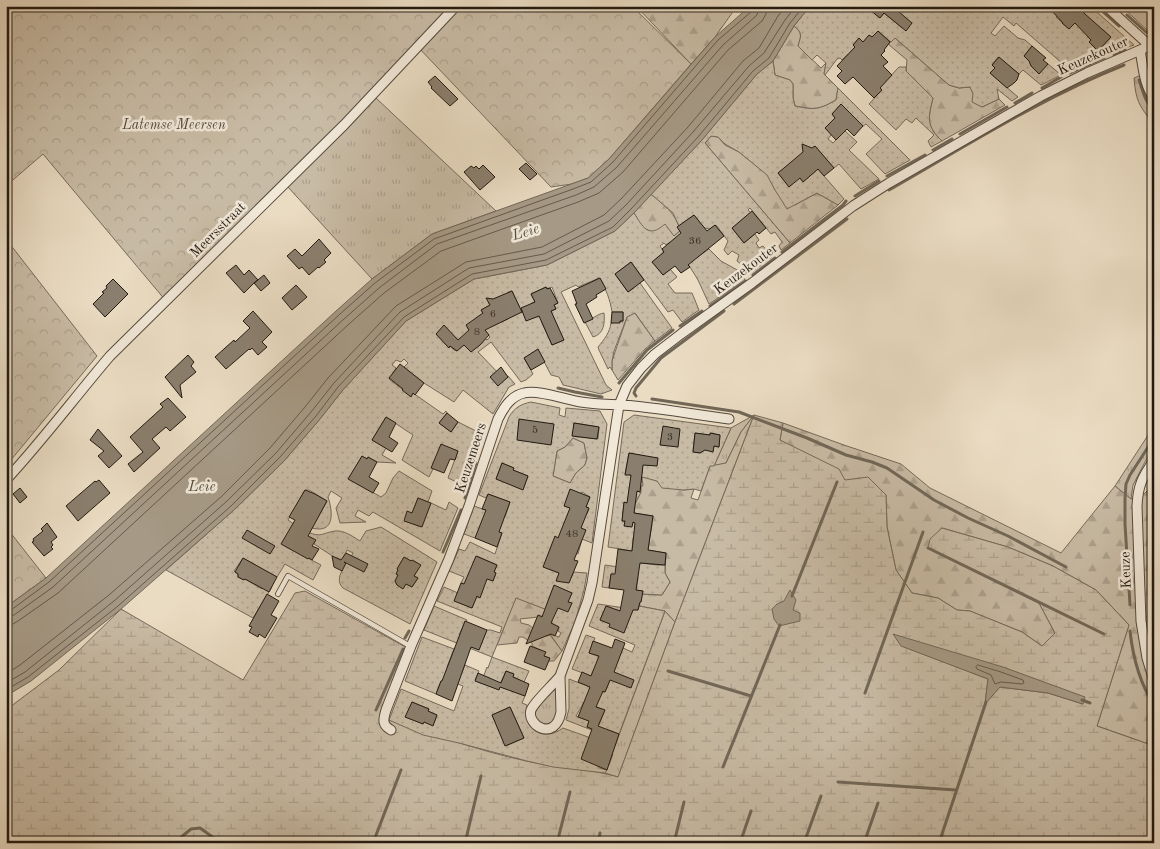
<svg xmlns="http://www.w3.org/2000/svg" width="1160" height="849" viewBox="0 0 1160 849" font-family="'Old Standard TT',serif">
<defs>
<pattern id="grass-tufts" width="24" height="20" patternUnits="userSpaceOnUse" patternTransform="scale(1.25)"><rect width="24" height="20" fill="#c8bba5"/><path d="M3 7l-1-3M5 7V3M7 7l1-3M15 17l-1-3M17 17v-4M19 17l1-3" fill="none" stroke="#aca08d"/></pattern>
<pattern id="forest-firs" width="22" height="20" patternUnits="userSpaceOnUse" patternTransform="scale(1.25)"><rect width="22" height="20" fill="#c8bba5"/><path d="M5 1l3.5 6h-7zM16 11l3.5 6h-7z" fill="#aca08d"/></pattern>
<pattern id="wetland-marsh" width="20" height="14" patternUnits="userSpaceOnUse" patternTransform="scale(1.25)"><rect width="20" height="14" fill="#c8bba5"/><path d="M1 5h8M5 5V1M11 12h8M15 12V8" fill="none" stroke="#aca08d"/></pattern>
<pattern id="park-crowns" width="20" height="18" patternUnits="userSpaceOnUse" patternTransform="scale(1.25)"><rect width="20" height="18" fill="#c8bba5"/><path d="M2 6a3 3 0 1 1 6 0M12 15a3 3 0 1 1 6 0" fill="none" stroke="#aca08d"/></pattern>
<pattern id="garden-dots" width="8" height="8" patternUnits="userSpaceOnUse" patternTransform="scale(1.25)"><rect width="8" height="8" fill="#c8bba5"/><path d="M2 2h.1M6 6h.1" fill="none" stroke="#aca08d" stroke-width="1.8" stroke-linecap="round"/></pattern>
</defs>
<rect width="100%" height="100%" fill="#eadcc3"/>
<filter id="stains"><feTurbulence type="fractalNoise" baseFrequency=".004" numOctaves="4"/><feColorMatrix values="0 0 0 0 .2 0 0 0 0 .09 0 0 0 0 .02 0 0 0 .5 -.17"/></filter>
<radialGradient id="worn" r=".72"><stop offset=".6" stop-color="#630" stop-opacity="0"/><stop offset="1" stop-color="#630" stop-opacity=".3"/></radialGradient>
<path fill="url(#grass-tufts)" stroke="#756a5b" d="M1121,6H1154V31L1147,30Z
M376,98L496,211L432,234L372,279L287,186Z
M754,415L741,432L726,463L714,466L731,428Z
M1154,426V448L1146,460L1133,485L1131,499L1115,486Z
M665,611L675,622L618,777L605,773Z
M553,690H556C557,699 561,722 548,724C542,725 540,722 536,719C532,705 544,698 553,690Z"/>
<path fill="url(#forest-firs)" stroke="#756a5b" d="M636,6H737L715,37L691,64Z
M794,26C803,33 801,36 798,46L821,68L826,63L824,74L838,88L836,100C819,110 814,110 795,106L793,98V84L790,80L775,75L773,61Z
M895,38L949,85L959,88L970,87L982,107L999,99L1005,105L942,141C926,126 928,118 933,98L906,71L907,60L888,44Z
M1152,71L1154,77V125C1140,106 1136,103 1134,78Z
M711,136L718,137L725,145L739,152L768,175L775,190L795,205L817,193L838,205L790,243L705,143Z
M651,194C663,204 677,214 680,231L674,236L658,230L652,232L642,227L634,213Z
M634,312L655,341L645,349L618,380L612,370V361L627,317Z
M754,415L675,622L665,611L639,606V602H641L642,594L662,595L670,582L665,573L666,553L648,550L653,516L634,513L635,504L641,492V477L648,478L683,490L694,489L691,498L698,500L710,466L726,463L741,432Z
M783,423L844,445L901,464L930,488L1061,553L1115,486L1131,499L1144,494L1154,484V746L1097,726L1129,625L1096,590L1053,566L1008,547L942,528L928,548L1039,603L1055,633L1042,646L1022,632L970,611L957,610L938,598L912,593L896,570L887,527L886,495L845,480L780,440Z
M573,438L584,443L587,458L585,465L576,473L570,483L553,476L557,451L565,447Z
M516,597L550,611L547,619L539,615L538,617L520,619L521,623L529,625L533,628L532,631L546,636L550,635L562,651L554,661H548L549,658L544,656L545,652L532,646V643L523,637H519L517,643L497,645Z"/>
<path fill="url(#wetland-marsh)" stroke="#756a5b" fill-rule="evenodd" d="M754,415L783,423L780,440L839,469L845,480L868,477L886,495L887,527L896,570L912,593L938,598L957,610L970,611L1022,632L1042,646L1055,633L1039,603L928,548L930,539L942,528L1008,547L1053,566L1096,590L1129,625L1097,726L1154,746V843H6V710L59,670L121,609L243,680L295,593L305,591L407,648L381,713L389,720C435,735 480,751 526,761C557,768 588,768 618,777L675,622ZM894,635L1083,704L1048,693L1000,687L985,703L988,679L902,646Z"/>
<path fill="url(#park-crowns)" stroke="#756a5b" d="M6,6H632L691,64L609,159L588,178L572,184L551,187L418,47L166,301L43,154L6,186Z
M6,239L97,356L6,466Z
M6,527L46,578L6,607Z"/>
<path fill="url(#garden-dots)" stroke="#756a5b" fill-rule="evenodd" d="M810,6H869L868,8L880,18L884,13L901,27L903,25L890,6H1056L1052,11L1058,15L1056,17L1068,28L1082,11L1076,6H1090L1134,45L1113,52L1071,71L1016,23L1014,26L1003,17L991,33L995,36L1004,26L1018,38L1025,40L1032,46L1024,56L1029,61L1048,64L1061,75L1041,85L1023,70L1019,74L998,57L992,65L995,68L990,73L1018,97L1012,101L997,89L999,99L982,107L972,102L973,94L970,87L959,88L949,85L895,38L891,42L878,31L872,37L863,42L859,38L853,45L860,51L885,82L899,67H906V71L933,98C928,118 926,126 942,141L931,147L928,141L934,135L916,118L912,123L906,119L896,130L869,104L882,90L848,54L842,60L840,58L837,59L825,75L824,74L826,63L817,55L812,60L798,46C801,36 803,33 794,26ZM1102,29L1111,37L1098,51L1089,42Z
M773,61L775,75L790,80L793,84V98L795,106C814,110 819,110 836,100L838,88L910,160L885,174L866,154L882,139L866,124L863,126L841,105L832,114L835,118L831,135L828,139L833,143L845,131L857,142L849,150L879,179L861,189L839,164L834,168L815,146L810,150L805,145L802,147L804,151L790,169L787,166L778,173L789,187L799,177L803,182L818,169L844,199L838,205L817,193L787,209L775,190L767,175L739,152L725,144L718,137L711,136L705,143L790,243L781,250L779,246L782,242L775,232L771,234L750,208L748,210L751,213L732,228L744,243L755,234L759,240L756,243L759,248L763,246L769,253H770L773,256L751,273L737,261L739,255L732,251L728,255L724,250L728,241L716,225L710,229L704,228L694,215L679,226L673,213L651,194L702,140L757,74Z
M634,213C643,227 648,239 665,224L674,236L680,231L699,256L709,249L721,261L739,271L745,280L709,304L698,280L690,267L670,242L666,245L664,243L660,246L664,252L653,262L663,275L670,269L677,277L668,284L675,293H692L699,310L682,322L673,310L668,312L631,262L615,274L628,292L634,288L631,284L636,280L639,284L640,283L672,328L655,341L635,313L627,317L614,351L612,361V370L610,367L608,369L599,350L598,347C604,340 610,332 611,323L623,321V312H612C610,299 606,289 599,278L578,287L576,285L561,292L606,385L612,390L601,394L563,385L559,377L551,375L538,350L524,358L533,374L526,380L521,382L491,342L478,352L503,378L508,376L515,384L509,387L493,414L463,390L454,402L424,383L404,367L408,363L404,359L401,362L396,360L392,365L396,368L389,379L411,396L413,393L443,414L446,411L447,413L439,423L451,432L458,422L484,435L465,486L448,478L458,451L441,445L433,469L429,477L402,460L413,435L386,417L372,440L386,448L382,455L396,463L377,462L368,457L367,459L362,456L349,479L381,497L386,493L393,478L399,471L432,491L428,502L418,498L412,513L405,521L421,527L431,503L446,510L449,502L458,508L440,551L373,512L369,516L358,510L355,516L366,522L340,523L336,508L342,498L331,491L328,497C333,512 335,534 312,528L327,501L309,490H305L288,520L298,527L287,547L321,565L313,580L285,564L277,577L243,558L234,571L238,574V577L244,580L245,579L262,589L265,584L272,587L253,618L166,570L234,510L284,461L320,419L342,391L406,321L474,279L547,265L615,231ZM546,287L547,289L552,287L558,303L554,305L556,309L547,313L564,340L552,345L542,323L543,315L539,316L532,303L535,302L531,294ZM512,291L519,307L505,311L508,319L494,325L485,317L481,310L490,305L488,302C491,297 498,300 503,301L501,296L508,294V292ZM476,318L490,337L487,340L469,330L467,327L473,322ZM444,326L461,343L462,346L457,351L454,350L450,346L448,347L436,334Z
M604,313C605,323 604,334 593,337L585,322C591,320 597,314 604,313Z
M531,402L560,408L559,415L565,417L566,408L600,411L607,424L592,543L582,539L578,554L552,544L544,567L571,578L574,572L587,573L584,590L575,622L562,651L550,634L559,637L561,633L558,631L559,627L551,623L552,621L547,619L550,611L516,598L492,657L529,671L524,682L513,677V674L506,671L499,686L525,696L522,703L527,705C522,729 543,743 563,728L602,742L608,752L613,754L609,765L601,762L599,768L607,770L605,773L553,767L527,761L459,743L423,735L389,720L401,689L454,711L463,686L458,684L456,687L441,681L436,694L405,681L422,637L454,649L447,667L462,672L465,665L479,671L475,680L481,683L487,667L488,668L492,657L424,630L434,606L467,620L466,622H465L459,635L475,641L480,646L487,630H491L500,633L502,627L437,601L444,587L458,593L455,601L472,608L477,596L479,598L461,583L464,577L449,571L459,549L465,551L470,542L495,554L502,533L481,525L475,538L464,534L474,506L505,517L510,502L488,494L486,498L479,495L509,417C514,408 521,404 531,402ZM574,423L599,427L598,439L573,436ZM573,438L584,443L587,458L585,465L576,473L570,483L553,476L557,451L565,447ZM502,463L514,468L513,470L528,476L523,489L496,479ZM582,492L590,497L586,507L589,509L587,514L564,505ZM477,556L497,565L494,572L496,573L493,581L470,572ZM554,586L572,593L569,599L567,601L571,603L561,609L547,604ZM412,702L429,709L428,711L437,715L433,725L424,722L423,724L406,717ZM510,707L524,738L506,746L492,715Z
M634,415L731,428L714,466H710L701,491L694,489L683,490L662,488L657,481L642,477L643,486L630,485L629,490L641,492L635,504L624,503L622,521L652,525L649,540L633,538L632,551L608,547L624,422ZM695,433L710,435L711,433L720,435L719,447L714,446L713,451L703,447L702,452L700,453L694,452L693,451ZM629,453L644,456L641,477L625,474Z
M381,527L437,562L410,624L343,588C335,580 342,571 346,563H348L353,553L347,550L342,560L334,557L314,544L315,540L306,535L308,532C321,538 322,533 335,531C344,530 352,536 360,541L366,531ZM404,557L411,561L413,560L420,565L414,576L418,578L412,587L406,584L403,588L397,585L395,581L398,575L396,574L398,570L397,569Z
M626,561L657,565H665V573L670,582L662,595L642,594L643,591L636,590L638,578L611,574L609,588L602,587L605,565L625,568Z
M598,604L638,610L639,606L665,611L619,734L609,730L607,736L566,720L569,709V679L603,692H605L611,678L593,671L591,676L572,669L586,635L595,638L589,653L617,663L623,648L632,652L635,645L589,626ZM606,606L631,615L610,624L600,620ZM584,702L605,710L599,725H598L595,730L587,727L589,721L576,716Z"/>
<path fill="#a69a86" stroke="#716757" d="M750,6H810L794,26L773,61L757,74L702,140L634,213L615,231L547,265L474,279L406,321L342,391L320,419L284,461L234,510L121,609L31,681L6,696V607L46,578L336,311L372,279L432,234L588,178L609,159L715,37Z
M790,590L796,600L793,610L800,613V621L779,626L774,619L772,609L777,604L784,601Z
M893,634L1003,667L1085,697L1083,704L1048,693L1000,687L985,704L988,679L901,646Z"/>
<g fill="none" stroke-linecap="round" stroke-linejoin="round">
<path stroke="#645a4c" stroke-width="1" d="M6,611L11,610L49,582L340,314L375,283L434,239L573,189L591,182L613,162L718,40L751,12L753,6
M6,617L14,615L53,587L344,319L379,288L437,244L576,195L594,187L617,167L723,45L756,16L759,11V6
M6,625L13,624L18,621L58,593L349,324L384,293L441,251L578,202L599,193L623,172L728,50L762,21L766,14L767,6
M978,665L1001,672L1023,680L1024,683L1022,684L1001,682L995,684L991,675L977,669L976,667Z
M6,674L20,665L109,595L222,496L270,448L305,407L328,378L396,306L466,262L542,247L604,215L621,199L688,127L743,61L759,48L778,16L786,6
M6,683L25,672L114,601L227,501L276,453L311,412L334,383L400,312L469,268L544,254L609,221L626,205L693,132L749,66L764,53L785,20L796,6
M6,690L28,677L118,606L231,506L280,457L316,416L338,387L404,317L472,274L546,260L613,227L631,209L698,137L753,71L769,58L790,23L804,6"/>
<path stroke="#716757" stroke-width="3" d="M1116,6L1119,9
M1101,10L1119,26
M1127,15L1146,32L1149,33
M1114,55L1125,50
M1154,64L1152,69L1154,84
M1070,73L1104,58
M1139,80C1143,91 1145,102 1154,111
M1042,88L1061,77
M1015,103L1032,93
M960,134L1007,107
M933,150L952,139
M887,176L925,155
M889,190C966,146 1041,98 1124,65
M855,196L879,181
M782,252L843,205L846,201
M753,275L775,258
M734,304L847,219
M710,306L746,281
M680,326L702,311
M619,383L647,350L673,330
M558,388L575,392L602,397
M636,396L634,393L636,388L661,358L724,311
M652,399L739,412L807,438L846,455L872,462L887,468L934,500L968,518L1008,536L1066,567
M465,498L476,463
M928,548L1104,634
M443,552L461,510
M792,596L837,482
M1130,605L1125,524V499L1126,484L1130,475L1154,438
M1130,631C1133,658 1139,682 1154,705
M405,638L409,631
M668,671L751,696
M865,693L923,532
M1082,700L1090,703
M376,710L403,649
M723,767L780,625
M838,782L956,790
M174,843L191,829L200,828L221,843
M373,843L401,770
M465,843L481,776
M557,843L570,792
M598,843L600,833
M674,843L684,802
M740,843L751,811
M804,843L821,796
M864,843L878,803
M939,843L986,702"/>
</g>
<path fill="#8a7f6e" stroke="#221a11" d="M865,6H892L912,23L906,31L884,13L880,18Z
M1056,6H1076L1111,37L1098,51L1089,42L1091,40L1075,23L1069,29L1062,23H1063L1052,11Z
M878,31L890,42L884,50L885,51L881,55L888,62L883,66L892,75L880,88L882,90L874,98L853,77L845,84L837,76L842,71L837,66L855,47L853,45L859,38L863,42L869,35L872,37Z
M1032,46L1046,58L1043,60L1048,64L1039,74L1031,66L1029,61L1024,56Z
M999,57L1019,74L1017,80L1014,83L1007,88L990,73L995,68L992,65Z
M435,76L458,99L450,106L431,88L432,87L428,82Z
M841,104L863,126L854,136L847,129L836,140L825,128L835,118L832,114Z
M802,144L812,148L815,146L834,168L824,176L818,169L803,182L800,178L789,187L778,173L803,152Z
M526,163L537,174L530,180L519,169Z
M483,165L495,177L480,190L464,172L471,166L474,168L476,166L479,169Z
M752,211L766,228L759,234L757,232L744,243L732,228Z
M694,215L707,231L715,225L724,236L688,265L690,267L681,273L675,266L663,275L652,262L664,252L662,249L681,233L677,227Z
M319,239L331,253L324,260L326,262L319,268L318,267L309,275L302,267L299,269L287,256L295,249L302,256Z
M631,262L644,280L628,292L615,274Z
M236,265L244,275L249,270L258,280L254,283L264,275L270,283L261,291L254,283L244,293L226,273Z
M600,278L606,289L596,295L597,297L586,304L593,319L584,323L575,304H577L572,291Z
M113,279L128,294L105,317L93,304L104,293L102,292L107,288L106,286Z
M296,285L307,297L292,310L282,298Z
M546,287L547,289L550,288L558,303L554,305L556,309L551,311L564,340L552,345L539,316L526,321L521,308L535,302L531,294Z
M512,291L522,312L485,330L489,335L480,345L471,352L464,345L457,351L450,346L449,348L436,334L444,325L458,340L469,330L466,325L483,313L481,310L490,305L486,298L493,299Z
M253,311L272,332L262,342L267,347L258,355L252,348L250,350L249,349L226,369L215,357L234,340L235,342L250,328L243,321Z
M612,312H623V321H620V323H611Z
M538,349L545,362L531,370L524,358Z
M188,355L194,362L191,366L196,372L180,385L182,398L165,377Z
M400,364L424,383L415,395L413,393L411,397L402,390L403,389L389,378Z
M501,367L508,377L498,386L490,377Z
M168,398L186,417L170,431L166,427L152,439L160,448L134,472L128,464L143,452L130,437L163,407L160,404Z
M447,413L458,422L451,432L439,423Z
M386,417L396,423L389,437L398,443L392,452L372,440Z
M519,419L554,424L551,445L517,440Z
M574,423L599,427L597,439L572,436Z
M663,426L680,429L678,447L660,445Z
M98,429L122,456L109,468L98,456L104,451L90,440Z
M695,433L710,435V433L720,435L719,447L714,446L713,452L705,450L700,453L693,452Z
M441,444L458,451L455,460L450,459L444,473L431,468Z
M629,453L658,458L657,466L643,465L640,492L637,491L634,513L653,516L648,550L666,553L665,565L640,563L636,590L643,591L641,602H640L638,610H633L624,633L609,627L610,624L600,620L606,606L620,611L624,590L609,588L611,574H615L618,549L632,551L635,523L633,522L632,527L624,526L625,521H622L624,502L627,503L631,475H625Z
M362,456L367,459L368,457L377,462L369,477L379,483L373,493L348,479Z
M502,463L514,468L513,470L528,476L523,490L496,479Z
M99,480L110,493L78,521L66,506L95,481L96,482Z
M20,488L27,497L20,503L13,494Z
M570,489L590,497L586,507L589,508L581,528L586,530L574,560L578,561L569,583L556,581L559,573L543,567L555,536L558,538L570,508L564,506Z
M305,490L315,494L327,501L308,536L316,540L312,546L319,549L312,560L309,558L308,559L281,544L295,520L289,517Z
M488,494L510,502L499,532L502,533L497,547L475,538L486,510L482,509Z
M418,498L431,503L422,527L404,521L407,511L412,513Z
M47,523L57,537L51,542L53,545L51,547L53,549L44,556L32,542L34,541L33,539L43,531L41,529Z
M247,530L275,546L270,554L242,538Z
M346,553L368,564L364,572L344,562L346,563L342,571L334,567L332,556L341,560Z
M476,556L497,565L494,572L496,573L493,581L487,579L480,598L477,596L472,608L454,601L461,583L464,584Z
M404,557L411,561L412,560L421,565L414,576L418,578L412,587L406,584L403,589L397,585L395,581L398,575L396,574L398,570L397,569Z
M243,558L277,577L269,592L245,579L244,580L238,577V574L235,572Z
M554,585L572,593L568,602L572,603L568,612L558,608L551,623L559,627L555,636L551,634L526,644L538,615L542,617Z
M267,594L279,601L271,615L277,618L265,638L259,634L258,637L249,632L252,627L249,626Z
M465,621L487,630L479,650L471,647L452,701L436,694L441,681H442Z
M615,639L625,643L614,672L634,680L631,688L610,680L605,692L603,691L596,707L605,710L598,726L619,734L607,770L581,759L592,729L587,727L589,721L578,717L590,687L578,682L582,672L591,676L599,656L589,653L593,641L612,648Z
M530,646L546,652L544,656L550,658L545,670L524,662Z
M506,671L514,674L513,677L529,684L525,696L500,687L499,690L475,681L478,673L501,683Z
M412,702L429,709L428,711L437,715L433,726L424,722L423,724L405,717Z
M510,707L524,738L505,746L492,715Z"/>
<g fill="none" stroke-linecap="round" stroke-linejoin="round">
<defs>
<path id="lane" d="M278,594L288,576L410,646"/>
<path id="street" d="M1106,6L1150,46
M1140,50C1143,66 1144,85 1154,98
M1154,460C1142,478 1138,485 1137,506L1141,621L1147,658L1154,681
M6,480C43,440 75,397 110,356L344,125L456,6
M560,676L561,712C555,743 526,725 531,710C535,701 553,685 560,676L588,600L592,583L619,405L627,386L641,368L655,354L681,334L752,283L853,206L889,183L1041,96L1087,73L1154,44
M391,730C382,725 383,720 386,710L411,646L449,559L469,506L498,419C504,407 511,396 524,393C538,389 566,400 581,402C598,405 616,404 634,406C666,409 697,415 729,419"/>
</defs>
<use href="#lane" stroke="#544a3e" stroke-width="6"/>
<use href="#street" stroke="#544a3e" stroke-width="11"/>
<use href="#lane" stroke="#f1e8d8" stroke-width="4.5"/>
<use href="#street" stroke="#f1e8d8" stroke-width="9"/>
</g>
<g text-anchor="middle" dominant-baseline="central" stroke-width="5" stroke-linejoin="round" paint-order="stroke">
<g font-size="11" fill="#3c3328">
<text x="695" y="241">36</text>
<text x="493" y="314">6</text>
<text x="477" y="332">8</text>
<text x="535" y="430">5</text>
<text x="670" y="437">3</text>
<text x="572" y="534">48</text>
</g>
<g font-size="14" fill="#221a11" stroke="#f1e8d8">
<text transform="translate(1093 56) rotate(-24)">Keuzekouter</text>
<text transform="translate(218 230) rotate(-45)">Meersstraat</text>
<text transform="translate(746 269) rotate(-37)">Keuzekouter</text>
<text transform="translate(471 458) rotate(-72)">Keuzemeers</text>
<text transform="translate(1126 570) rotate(-92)">Keuze</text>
</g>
<g font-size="14" font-style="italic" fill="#544a3d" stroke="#f1e8d8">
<text x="174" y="125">Latemse Meersen</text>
</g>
<g font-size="15" font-style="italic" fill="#574d40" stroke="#f1e8d8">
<text transform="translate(526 233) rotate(-17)">Leie</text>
<text x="202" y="487">Leie</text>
</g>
</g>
<rect width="1160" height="849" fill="none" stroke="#eadcc3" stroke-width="25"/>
<rect x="8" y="8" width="1145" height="834" fill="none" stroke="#221a11" stroke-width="2.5"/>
<rect x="12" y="12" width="1135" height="824" fill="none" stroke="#221a11"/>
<rect width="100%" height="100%" filter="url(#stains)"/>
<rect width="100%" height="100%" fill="url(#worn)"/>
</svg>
